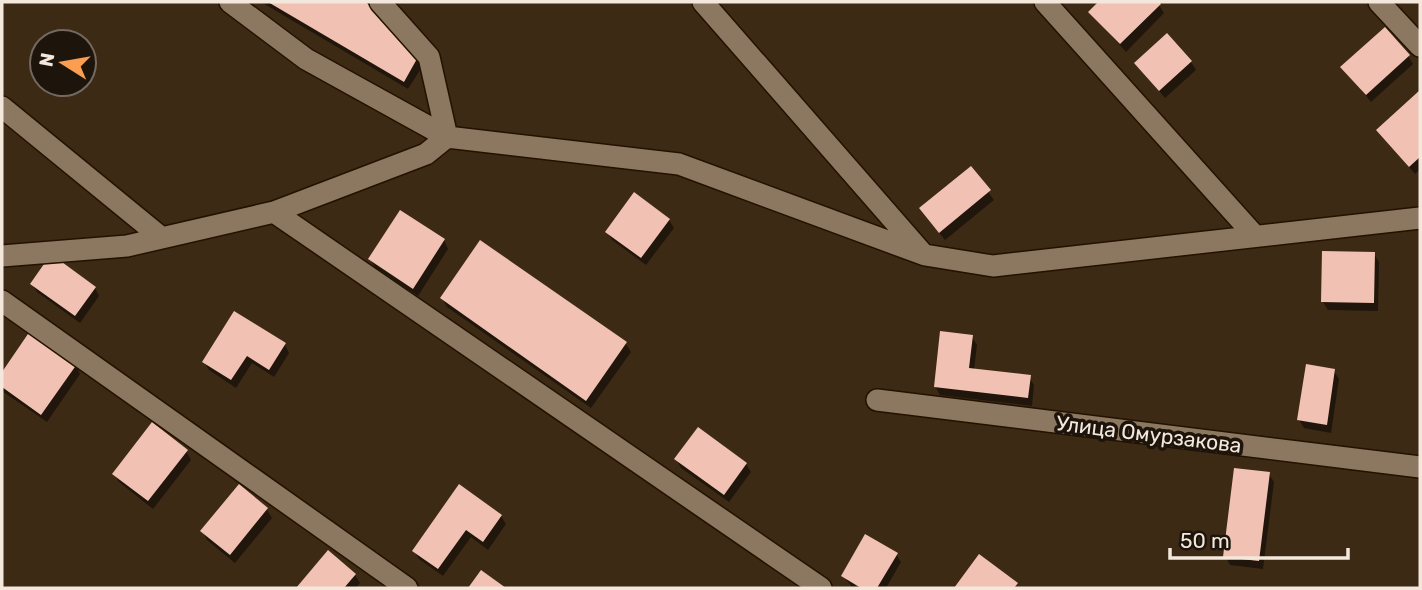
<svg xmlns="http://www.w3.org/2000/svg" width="1422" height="590" viewBox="0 0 1422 590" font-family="Rubik,sans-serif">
<rect width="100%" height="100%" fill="#3d2a15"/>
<path fill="#0007" d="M261,2H364L422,67L408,89Z
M1100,2H1157L1164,13L1126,52L1090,12Z
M1408,56L1413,64L1371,102L1343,67Z
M1191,62L1196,70L1165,98L1136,64Z
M1420,92V169L1415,174L1378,130Z
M971,168L994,200L945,240L926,217Z
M669,220L674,228L646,265L612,240L607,232Z
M444,240L448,249L418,296L375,267L370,259Z
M1374,254L1379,262L1378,311L1328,310L1323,302Z
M32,284L95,288L99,296L80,323L37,292Z
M442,298L626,344L631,352L591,408L447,307Z
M30,334L76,365L80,374L47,422L2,391V375Z
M972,337L977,345L974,370L1029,377L1034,385L1032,406L940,395L935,386Z
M285,345L289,353L274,377L252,363L236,388L209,370L204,362Z
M1334,371L1339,379L1331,433L1304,428L1299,420Z
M187,452L191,460L153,509L119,482L114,474Z
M676,459L746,464L751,472L729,502L681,468Z
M1269,474L1274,482L1263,569L1230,565L1225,556Z
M239,487L267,510L272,518L235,563L207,540L203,532Z
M501,516L506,524L488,550L471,537L443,576L419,559L414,551Z
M328,552L355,575L360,583L356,588H299Z
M896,554L901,562L886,588H853L843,576Z"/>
<path fill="#f1c2b3" d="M268,2H366L418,57L404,82Z
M1098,2H1159L1161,4L1120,44L1088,12Z
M1385,27L1410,55L1366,95L1340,67Z
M1167,33L1192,61L1159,91L1134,63Z
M1420,90V157L1409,167L1376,130Z
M971,166L991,190L939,233L919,208Z
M634,192L670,219L641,258L605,232Z
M400,210L445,239L413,289L368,259Z
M480,240L627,342L586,401L440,298Z
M1322,251L1375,252L1374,303L1321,302Z
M51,254L96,287L75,316L30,284Z
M234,311L286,343L269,370L247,356L231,380L202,362Z
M30,331L77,364L41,415L2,387V372Z
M940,331L973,335L969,368L1031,375L1028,398L934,387Z
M1306,364L1335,369L1327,425L1297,420Z
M152,422L188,450L148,501L112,474Z
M698,427L747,463L724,495L674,459Z
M1234,468L1270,472L1259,561L1223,557Z
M239,484L268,508L230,555L200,531Z
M459,484L502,515L483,542L466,530L438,569L412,551Z
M865,534L898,553L877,588H861L841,576Z
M328,550L356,574L344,588H296Z
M979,554L1018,583L1014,588H954Z
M481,570L506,588H468Z"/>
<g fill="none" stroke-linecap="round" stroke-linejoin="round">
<defs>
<path id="minor" d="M230,2L306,59L447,137L679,164L925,255L993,266L1420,218
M380,2L429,57L447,137
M703,2L923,254
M1045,2L1255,236
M1379,2L1420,46
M2,107L162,238
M274,212L821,588
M2,256L127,246L274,212L426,154L447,137
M2,301L407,588
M877,400L1420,467"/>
</defs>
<use href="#minor" stroke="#231200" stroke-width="24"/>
<use href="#minor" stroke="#8c7760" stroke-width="21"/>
</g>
<g text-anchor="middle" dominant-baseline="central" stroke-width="7" stroke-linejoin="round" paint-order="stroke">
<g font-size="21" fill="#f4e7db" stroke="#1d150c">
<text transform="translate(1149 434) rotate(7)">Улица Омурзакова</text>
</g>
</g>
<rect width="1422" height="590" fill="none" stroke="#f4e7db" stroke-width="7"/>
<g transform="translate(63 63) rotate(281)"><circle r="33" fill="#1d150c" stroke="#73695f" stroke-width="2"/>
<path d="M0-5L12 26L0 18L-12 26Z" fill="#fc9e52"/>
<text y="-10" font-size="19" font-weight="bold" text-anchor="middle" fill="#f4e7db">N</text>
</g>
<path d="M1170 548v10h178v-10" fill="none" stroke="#f4e7db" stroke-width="3.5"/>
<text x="1180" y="548" font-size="21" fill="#f4e7db" stroke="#1d150c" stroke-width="5" paint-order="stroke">50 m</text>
</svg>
